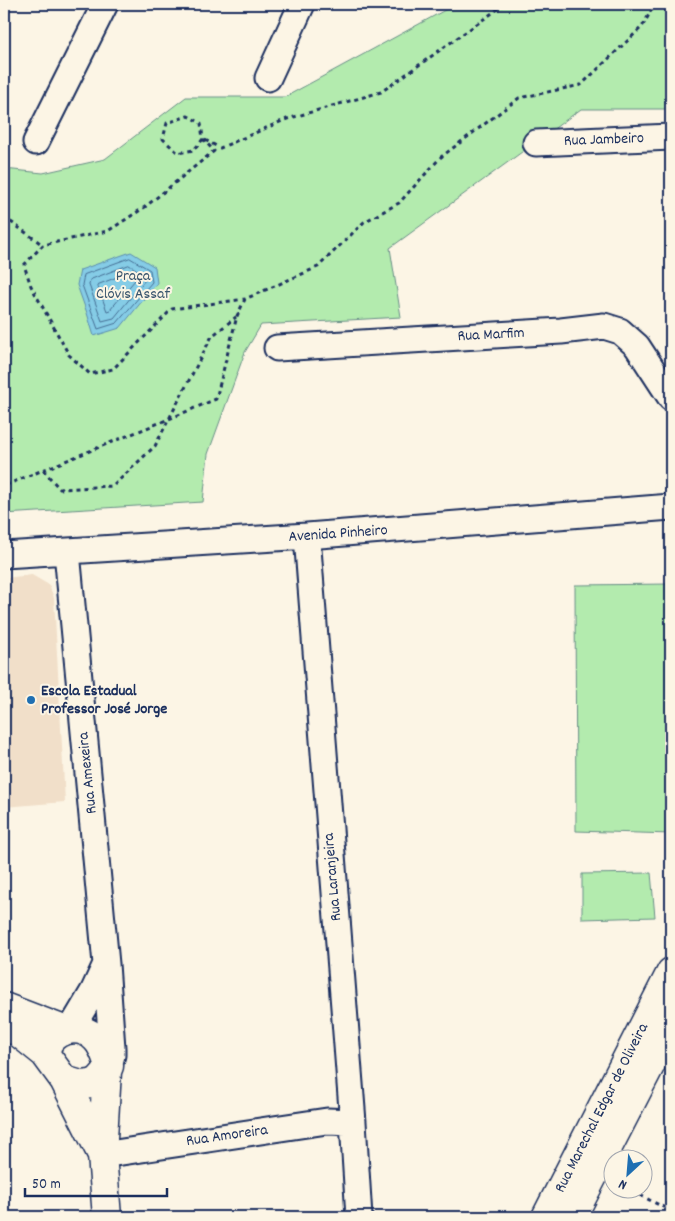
<svg xmlns="http://www.w3.org/2000/svg" width="675" height="1221" viewBox="0 0 675 1221" font-family="Dekko,sans-serif">
<rect width="100%" height="100%" fill="#fcf5e5"/>
<filter id="ink" filterUnits="userSpaceOnUse"><feTurbulence type="fractalNoise" baseFrequency=".02" numOctaves="2"/><feDisplacementMap in="SourceGraphic" scale="10" xChannelSelector="R" yChannelSelector="G"/><feConvolveMatrix kernelMatrix="1 2 1 2 8 2 1 2 1" color-interpolation-filters="sRGB"/></filter>
<g filter="url(#ink)">
<path fill="#f1dfc9" d="M32,575L49,585L54,598L65,802L4,807V578Z"/>
<path fill="#b3ebae" stroke="#678d86" d="M456,4H671V109H581L390,248L401,317L261,325L245,352L208,454L203,502L4,514V169L43,173L105,159L186,97H285Z
M671,584V834L576,831L575,585Z
M651,873L655,917L582,919V874Z"/>
<path fill="#85cce6" stroke="#5b8db0" d="M131,252L155,267L157,283L120,328L94,336L87,313L77,285L80,270Z"/>
<g fill="none" stroke-linecap="round" stroke-linejoin="round">
<path stroke="#456e94" stroke-width="1" d="M130,258L150,270L152,282L117,323L98,329L82,285L84,275Z
M129,265L144,274L145,280L114,318L102,321L89,285L90,280Z
M128,273L135,277V280L110,310L107,311L98,287V285Z"/>
<defs>
<path id="minor" d="M268,78L302,4
M36,142L105,4
M536,143L671,137
M277,348L561,331L604,326L620,331L637,346L671,398
M307,536L353,1122L359,1217
M67,552L106,964L112,1048V1055L109,1066
M4,555L307,536L671,507
M71,1029L93,992L106,964
M102,1155L327,1121L353,1122"/>
<path id="major" d="M4,1007L64,1030
M4,1021L45,1054L64,1080L81,1085L91,1084L98,1081L107,1071L109,1066C106,1056 103,1045 95,1038C82,1025 59,1027 49,1042C47,1046 46,1050 45,1054
M64,1080L101,1153
M107,1217L102,1155L107,1071
M546,1217L671,972
M572,1217L671,1025"/>
</defs>
<use href="#minor" stroke="#1b2f5e" stroke-width="29"/>
<use href="#major" stroke="#1b2f5e" stroke-width="31"/>
<path stroke="#1b2f5e" stroke-width="3" stroke-dasharray="4 4" stroke-linecap="butt" d="M203,139L194,150L178,153L163,139L167,123L188,116L201,123L203,139L214,151L145,207L108,231L43,245L24,265L31,286L69,355L90,374L113,369L172,309L245,299
M205,140L220,148L287,119L381,92L505,4
M4,217L43,245
M43,470L60,489L113,486L155,446L212,336L236,317
M4,476L8,494L4,496
M6,485L169,419L216,399L237,316L245,299L318,267L364,222L399,203L441,157L519,98L581,85L642,27L655,4
M626,1188L671,1211"/>
<use href="#minor" stroke="#fcf5e5" stroke-width="25"/>
<use href="#major" stroke="#fcf5e5" stroke-width="28"/>
</g>
</g>
<circle fill="#1f6fb2" stroke="#fcf5e5" stroke-width="2" cx="31" cy="700" r="5"/>
<g text-anchor="middle" dominant-baseline="central" stroke-width="4" stroke-linejoin="round" paint-order="stroke">
<g font-size="16" fill="#1b2f5e" stroke="#fcf5e5">
<text transform="translate(604 140) rotate(-2)">Rua Jambeiro</text>
<text transform="translate(491 335) rotate(-3)">Rua Marfim</text>
<text transform="translate(338 534) rotate(-4)">Avenida Pinheiro</text>
<text transform="translate(88 773) rotate(-96)">Rua Amexeira</text>
<text transform="translate(333 877) rotate(-95)">Rua Laranjeira</text>
<text transform="translate(602 1108) rotate(-63)">Rua Marechal Edgar de Oliveira</text>
<text transform="translate(227 1136) rotate(-8)">Rua Amoreira</text>
</g>
<g font-size="16" fill="#39556e" stroke="#fcf5e5">
<text x="133" y="276">Praça<tspan x="133" dy="18">Clóvis Assaf</tspan></text>
</g>
<g font-size="16" font-weight="bold" fill="#1b2f5e" stroke="#fcf5e5" text-anchor="start">
<text x="41" y="691">Escola Estadual<tspan x="41" dy="18">Professor José Jorge</tspan></text>
</g>
</g>
<rect width="675" height="1221" fill="none" stroke="#fcf5e5" stroke-width="20"/>
<rect x="10" y="10" width="655" height="1201" fill="none" stroke="#1b2f5e" stroke-width="2" filter="url(#ink)"/>
<g transform="translate(628 1174) rotate(206)"><circle r="24" fill="#fcf5e5" stroke="#a2a6af"/>
<path d="M0-4L9 19L0 12L-9 19Z" fill="#1f6fb2"/>
<text y="-8" font-size="14" font-weight="bold" text-anchor="middle" fill="#1b2f5e">N</text>
</g>
<path d="M25 1188v8h142v-8" fill="none" stroke="#1b2f5e" stroke-width="2.5"/>
<text x="32" y="1188" font-size="15" fill="#1b2f5e" stroke="#fcf5e5" stroke-width="4" paint-order="stroke">50 m</text>
</svg>
